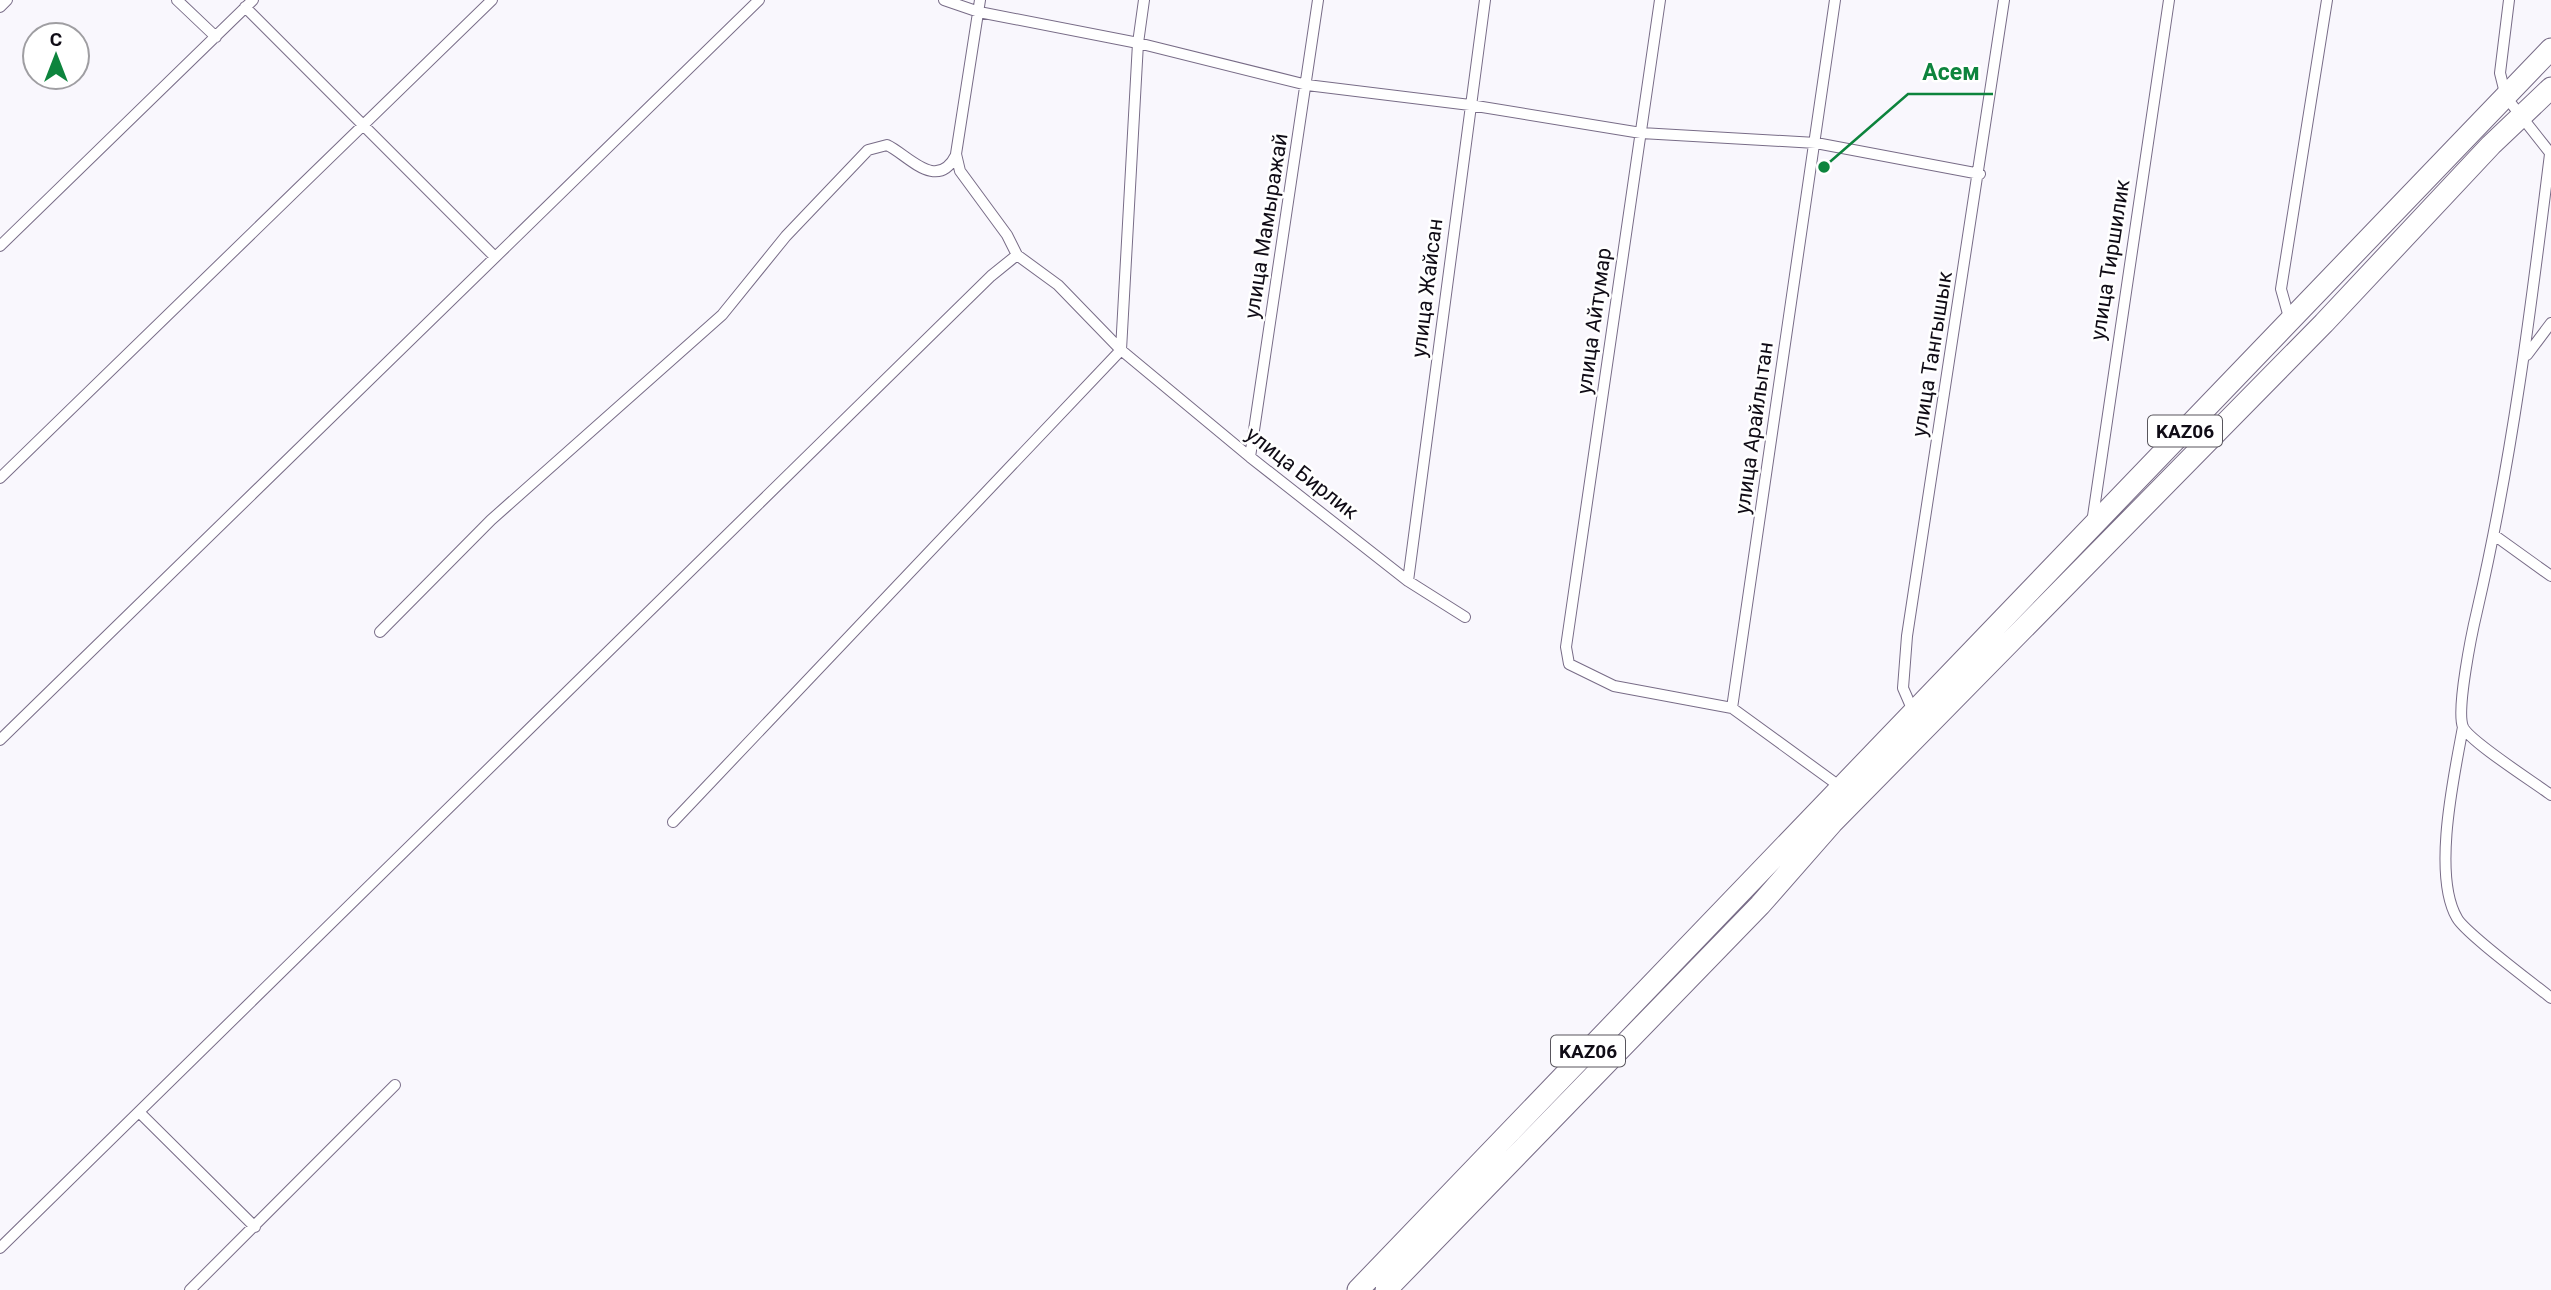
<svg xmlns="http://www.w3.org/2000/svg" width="2551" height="1290" viewBox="0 0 2551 1290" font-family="Roboto,sans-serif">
<rect width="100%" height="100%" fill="#f9f7fd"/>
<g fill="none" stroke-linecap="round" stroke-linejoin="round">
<defs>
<path id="street" d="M177,0L216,37
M944,0L979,12L1138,43L1307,85L1470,105L1641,133L1816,143L1980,174
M1660,0L1566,647L1569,664L1614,686L1732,708
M1835,0L1732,708L1842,788
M2509,0L2500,73L2506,97L2551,154
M0,7L7,0
M245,7L495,257
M2550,154C2531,308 2512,460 2477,611C2472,632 2456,710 2463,727C2469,741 2535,783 2551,795
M0,246L253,0
M1017,255L1058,285L1121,350L1250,457L1408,581L1465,617
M2290,321L2281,289L2327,0
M2527,355L2551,323
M1250,457L1318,0
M0,478L492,0
M2092,523L2169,0
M2494,535L2551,576
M1408,581L1485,0
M380,632L491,520L722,315L786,236L868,150L887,145C907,154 937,193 956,155
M1913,711L1903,688L1907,636L2004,0
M2463,727C2454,776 2432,875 2457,918C2465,933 2533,983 2551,998
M0,740L759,0
M673,822L1121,350L1138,43L1144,0
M139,1112L255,1227
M0,1248L991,276L1017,255L1007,235L960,171L956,154L980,0
M190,1290L395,1085"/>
<path id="highway" d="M1358,1290L2551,49
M1386,1290L1760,905L1832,823L2324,323L2491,145L2551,88"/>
</defs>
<use href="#street" stroke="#786c87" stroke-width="12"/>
<use href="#highway" stroke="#786c87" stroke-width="23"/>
<use href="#street" stroke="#fff" stroke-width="10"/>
<use href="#highway" stroke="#fff" stroke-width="21"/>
</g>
<g text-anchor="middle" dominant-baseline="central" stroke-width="5" stroke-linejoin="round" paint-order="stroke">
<g fill="#fff" stroke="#58555c" stroke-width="2">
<rect x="2148" y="415.5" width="74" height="31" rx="5"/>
<rect x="1551" y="1035.5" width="74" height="31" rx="5"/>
</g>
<g font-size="19" font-weight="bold" fill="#100c16">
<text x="2185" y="431">KАZ06</text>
<text x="1588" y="1051">KАZ06</text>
</g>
<g font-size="21" fill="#100c16" stroke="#fff">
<text transform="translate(1266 226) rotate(-81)">улица Мамыражай</text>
<text transform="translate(2110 260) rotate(-81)">улица Тиршилик</text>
<text transform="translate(1427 288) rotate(-83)">улица Жайсан</text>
<text transform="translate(1594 321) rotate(-82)">улица Айтумар</text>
<text transform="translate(1932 354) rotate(-81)">улица Тангышык</text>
<text transform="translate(1754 428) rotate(-82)">улица Арайлытан</text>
<text transform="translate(1302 473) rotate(38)">улица Бирлик</text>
</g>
</g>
<path fill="none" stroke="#0d843d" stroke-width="2.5" d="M1824 167L1908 94H1993"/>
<circle fill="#0d843d" stroke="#fff" stroke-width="2.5" cx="1824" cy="167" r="7"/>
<g font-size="23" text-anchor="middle" font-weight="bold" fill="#0d843d" stroke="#fff" stroke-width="5" stroke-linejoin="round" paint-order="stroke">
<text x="1951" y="80">Асем</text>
</g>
<g transform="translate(56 56)"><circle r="33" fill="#ffffff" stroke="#9f9ea2" stroke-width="2"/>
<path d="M0-5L12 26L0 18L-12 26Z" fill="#0d843d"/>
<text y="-10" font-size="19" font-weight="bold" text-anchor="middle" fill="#100c16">С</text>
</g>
</svg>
